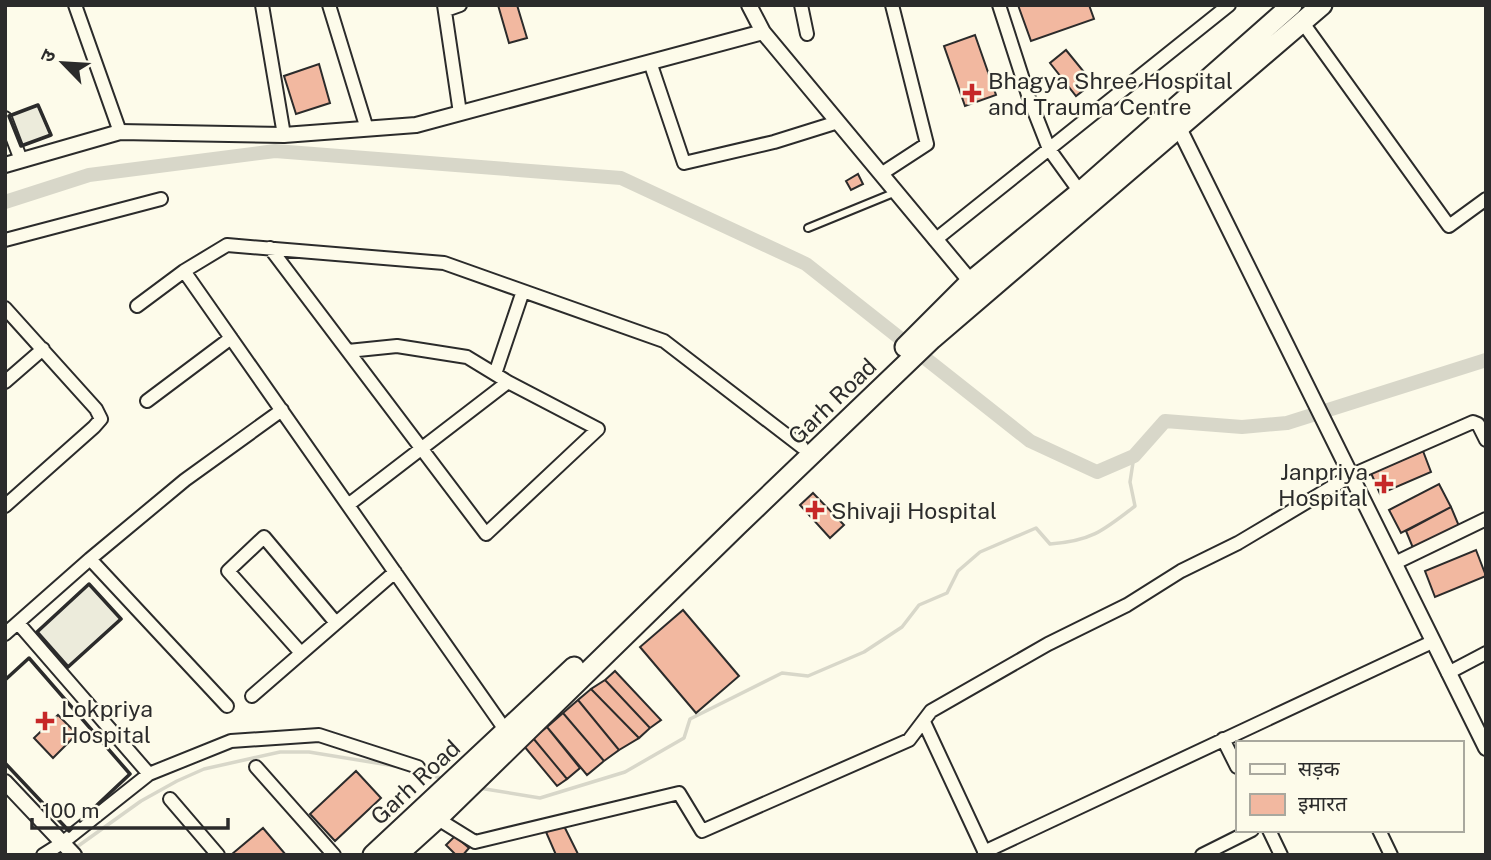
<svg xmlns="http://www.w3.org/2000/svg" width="1491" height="860" viewBox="0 0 1491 860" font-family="'Public Sans','Noto Sans Devanagari',sans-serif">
<rect width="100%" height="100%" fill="#fdfbea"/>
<path fill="#ecebdb" stroke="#74746e" stroke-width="2" d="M38,105L51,135L21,146L9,116Z
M89,584L121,619L68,667L37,632Z"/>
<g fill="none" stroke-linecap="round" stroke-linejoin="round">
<path stroke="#d8d7c9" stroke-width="3.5" d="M418,772L445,779
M479,788L540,798L625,772L684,738L690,719L782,673L808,676L864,652L902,627L919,605L947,593L958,571L980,552L1036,528L1050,544C1091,541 1103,531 1135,506L1130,482L1134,456
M74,849L141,801L177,781L204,769L280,752H309L401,767"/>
<path stroke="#d8d7c9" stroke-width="14" d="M5,202L89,175L275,151L621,178L806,264L1030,441L1097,472L1134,456L1165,421L1242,427L1287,423L1486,360"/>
</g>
<path fill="#f2b8a0" stroke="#2b2b2b" stroke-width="2" d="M498,5H517L527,38L509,43Z
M1018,5H1089L1094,19L1031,41Z
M975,35L996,95L965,106L944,46Z
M1066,50L1093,83L1076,96L1050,63Z
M319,64L330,103L296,114L284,76Z
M858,174L863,184L851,190L846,181Z
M1423,451L1431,472L1380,494L1371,473Z
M1439,484L1451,507L1401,533L1389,510Z
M813,493L844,525L830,538L800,505Z
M1451,507L1459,526L1413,548L1406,531Z
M1476,550L1486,576L1435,597L1425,571Z
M683,610L739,676L696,713L640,647Z
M615,671L661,720L650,728L605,680Z
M605,680L650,728L639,738L591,689Z
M591,689L639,738L619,750L578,700Z
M578,700L619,750L604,761L563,713Z
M563,713L604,761L587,775L547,727Z
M58,715L77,734L53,758L34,738Z
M547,727L580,768L567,779L533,738Z
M533,738L567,779L557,786L524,746Z
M356,771L381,798L335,841L310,814Z
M563,824L578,854L556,855L546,832Z
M263,828L286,855H233L232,854Z
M455,836L469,848L463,855H456L446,845Z"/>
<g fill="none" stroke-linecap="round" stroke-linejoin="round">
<defs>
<path id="service" d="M808,228L896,192"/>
<path id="minor" d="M75,5L120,132
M262,5L284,135
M329,5L367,129
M444,5L460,113
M801,5L807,34
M999,5L1029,98L1049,149L1229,5
M446,10L460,5
M1303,23L1449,226L1486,199
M650,62L684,163L774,142L838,122
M5,118L21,160
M881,174L927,144L892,5
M5,240L161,199
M935,240L1049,149L1080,192
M270,248C342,344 414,439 486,534L598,429L508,382L348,505
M137,306L184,271
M5,308L96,409L101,419L94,427L5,506
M348,351L397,346L467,357L508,382
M495,374L523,291
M5,382L43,349
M147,401L231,338
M90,559L227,706
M1395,563L1486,519
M18,623L149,774
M5,634L90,559L185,480L282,410
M301,653L228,571L264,537L336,623
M1448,673L1486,653
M252,696L395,572
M924,722L986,855
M506,731L184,271L227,245L444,263L664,341L802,447
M1223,739L1237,767
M256,767L334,855
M170,799L218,855
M433,816L475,842L679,793L702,831L909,740L931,711L1048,644L1127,605L1181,571L1238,543L1352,475L1473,422L1478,424L1486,440
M1269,830L1281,855
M1379,830L1391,855
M984,852L1432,642
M43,855L62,843L149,774L231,741L319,735L418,767
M1202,855L1252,830"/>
<path id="tertiary" d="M749,5L763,32L976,288
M1176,122L1486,748
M5,165L120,132L284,135L416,125L763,32
M5,782L74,855"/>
<path id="primary" d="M905,347L970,282L1080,192L1292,5
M373,855L574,667
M397,855L438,818L738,525L932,339L1322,5"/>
</defs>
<use href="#service" stroke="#2b2b2b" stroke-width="10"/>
<use href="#minor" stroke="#2b2b2b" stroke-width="16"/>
<use href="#tertiary" stroke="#2b2b2b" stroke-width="18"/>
<use href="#primary" stroke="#2b2b2b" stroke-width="23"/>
<use href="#service" stroke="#fdfbea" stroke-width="6"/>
<use href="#minor" stroke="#fdfbea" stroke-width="12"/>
<use href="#tertiary" stroke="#fdfbea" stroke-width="14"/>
<use href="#primary" stroke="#fdfbea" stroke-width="19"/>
<path stroke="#2b2b2b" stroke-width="3.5" d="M38,105L51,135L21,146L9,116Z
M89,584L121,619L68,667L37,632Z
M5,680L29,658L130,774L80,821
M5,763L69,831L72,828"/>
</g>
<g fill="#c62828" stroke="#fdfbea" stroke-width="2.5">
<path d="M968.5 82.5h7v7h7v7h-7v7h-7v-7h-7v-7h7z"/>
<path d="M1380.5 473.5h7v7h7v7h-7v7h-7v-7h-7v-7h7z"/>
<path d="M811.5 499.5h7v7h7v7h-7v7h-7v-7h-7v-7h7z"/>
<path d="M41.5 710.5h7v7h7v7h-7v7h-7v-7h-7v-7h7z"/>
</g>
<g text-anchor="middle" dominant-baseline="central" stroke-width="5" stroke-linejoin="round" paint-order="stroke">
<g font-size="23" fill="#2b2b2b" stroke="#fdfbea" text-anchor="start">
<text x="988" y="80">Bhagya Shree Hospital<tspan x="988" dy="26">and Trauma Centre</tspan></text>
<text x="1368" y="471" text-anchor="end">Janpriya<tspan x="1368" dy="26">Hospital</tspan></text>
<text x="831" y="510">Shivaji Hospital</text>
<text x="61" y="708">Lokpriya<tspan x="61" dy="26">Hospital</tspan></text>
</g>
<g font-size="23" fill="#2b2b2b" stroke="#fdfbea">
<text transform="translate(832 401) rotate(-44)">Garh Road</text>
<text transform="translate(415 782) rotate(-43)">Garh Road</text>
</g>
</g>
<rect width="1491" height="860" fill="none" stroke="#2b2b2b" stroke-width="14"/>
<rect x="1236" y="741" width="228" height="91" fill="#fdfbea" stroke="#a9a89e" stroke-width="2"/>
<rect x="1250" y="764" width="35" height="10" fill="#fdfbea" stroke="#a9a89e" stroke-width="2"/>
<text x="1298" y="776" font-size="21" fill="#2b2b2b">सड़क</text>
<rect x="1250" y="794" width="35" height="21" fill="#f2b8a0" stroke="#a9a89e" stroke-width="2"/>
<text x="1298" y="811" font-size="21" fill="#2b2b2b">इमारत</text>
<g transform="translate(63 63) rotate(295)" stroke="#fdfbea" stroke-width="5" paint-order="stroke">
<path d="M0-5L12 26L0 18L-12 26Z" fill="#2b2b2b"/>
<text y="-10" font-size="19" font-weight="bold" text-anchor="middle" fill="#2b2b2b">उ</text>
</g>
<path d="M32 818v10h196v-10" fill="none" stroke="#2b2b2b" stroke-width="3.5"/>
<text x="42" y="818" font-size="21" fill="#2b2b2b" stroke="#fdfbea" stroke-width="5" paint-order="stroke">100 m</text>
</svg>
